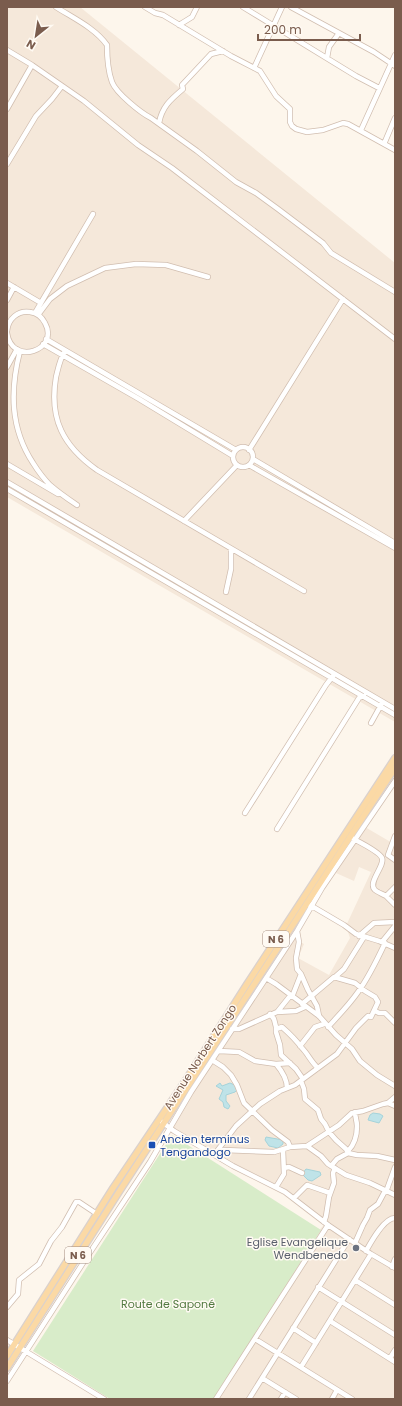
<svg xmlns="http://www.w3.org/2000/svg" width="402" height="1406" viewBox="0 0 402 1406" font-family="Poppins,sans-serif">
<rect width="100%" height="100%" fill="#fdf6ec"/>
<path fill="#f5e8da" d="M7,7H80L395,263V722L7,497Z
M365,827L394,844L395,842V1399H213L321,1228L327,1222L280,1186L233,1165L170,1128L211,1063L230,1038L236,1025L293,938L304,944L298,958L329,975L350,938L347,929L345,928L371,872L359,867L354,881L336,873Z"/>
<path fill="#d8ecc9" d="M172,1135L321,1230L214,1399H110L33,1351Z"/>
<path fill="#bfe3e8" stroke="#a5d3da" d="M220,1083L222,1086L230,1083L237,1086L238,1089L235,1092L226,1095V1101L230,1106L228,1109L224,1107L223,1102L219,1099L223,1090L216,1086Z
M373,1113L380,1114L383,1116L379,1123L368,1120L370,1115Z
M266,1137L283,1140V1144L278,1148L269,1146L265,1140Z
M306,1169L320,1172L321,1175L312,1181L308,1180L302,1174Z"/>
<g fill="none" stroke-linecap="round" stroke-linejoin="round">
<defs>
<path id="minor" d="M56,7C73,18 95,28 107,45C107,56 108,71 112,82C116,93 141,113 151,118L197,151L236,182L256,193L278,209L323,243L331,253L395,292
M145,7L155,13L163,15L231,56L260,71L276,96L290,109V122L292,126L296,129L307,132L323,130L343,123L348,124L395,150
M243,7L356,76L379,88
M291,7L374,52L395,66
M179,25L192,17L197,7
M7,50L32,65L84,101L138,145L172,168L395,339
M327,58L329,47L339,33
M254,68L282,7
M7,109L32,65
M159,123C162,107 170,100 183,89L182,85L211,54L223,51
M361,130L395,55
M384,144L395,118
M7,164L36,116L52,99L62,86
M7,283L41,303
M7,300L14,287
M35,313L93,214
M38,315L50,299L67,286L105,268L136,264L166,265L208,277
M7,331C8,319 18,310 30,312C37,313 42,317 45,323C60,350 12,367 7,333
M46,339L236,450
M43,344L139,399L233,456
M20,351C10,390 10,428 33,463C38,471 43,478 50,485C58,492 68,499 77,505
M65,351C60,358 58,369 56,377C49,419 63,446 97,470L304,591
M7,367L17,349
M233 457a10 10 0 1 1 20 0a10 10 0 1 1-20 0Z
M249,450L343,299
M253,459L395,543
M7,464L58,494
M249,465L395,548
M7,482L395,709
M7,489L395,715
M184,521L237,465
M226,592L231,569V549
M371,723L381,705
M245,813L326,685L333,676
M277,829L359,698L364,696
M395,836L388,855L395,860
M350,837C357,841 379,851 382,858C385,866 367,883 375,890C377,892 383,894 386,896
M395,887L386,896L395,905
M310,905L344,925L356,934L379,941L395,948
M297,931L299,942L296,958L297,969L301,974L308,990L317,1006L319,1016
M359,936L374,923L395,922
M382,942L395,926
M335,977L344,969L364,937
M266,978L276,984L319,1016L336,1035L352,1049L360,1061L377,1075L395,1086
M292,997L301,974
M278,1011L290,996
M375,1011L379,1013H385L395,1023
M270,1014L274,1019L276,1027V1032L280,1045L281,1055L296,1069L303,1079
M328,1027C338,1016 349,1005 358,992C369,977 377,960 385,943
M232,1029H239L277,1012L296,1011L305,1007
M276,1029L282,1027C290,1034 296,1040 302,1048C308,1054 311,1062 318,1068
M300,1046L315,1027L324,1024
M219,1051L239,1052L255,1061L276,1064C282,1071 287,1079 287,1088
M212,1060L223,1067L231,1075L237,1085L244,1103L272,1130L288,1142L290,1147
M276,1064L290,1063
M301,1081L304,1089L305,1099L318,1110L321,1119L325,1124L329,1132L336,1140L346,1149L348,1153
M388,1103L395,1106
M162,1122L174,1131L233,1166L285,1192L328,1225L371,1254L395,1268
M307,1146L321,1156L328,1164L346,1175L370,1183L395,1195
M217,1151L236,1126L260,1104L280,1091L295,1085L337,1054L356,1028L368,1016L371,1017L378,1002L375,997L365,991L355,983L334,977L302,1004
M348,1151C354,1145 357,1135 357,1126C357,1121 355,1117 355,1112
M215,1152L224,1150L274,1152L290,1147L307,1146L339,1125L352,1113L363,1111L383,1104L388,1103L395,1097
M331,1166L337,1159L348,1153L357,1155L377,1156L395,1160
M284,1168L289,1167L302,1173
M276,1187L284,1174L283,1150
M386,1192L395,1167
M294,1198L307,1185L330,1193
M324,1222L326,1216L329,1197L334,1183L333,1173L335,1168
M355,1243L363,1225L367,1218L370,1210L378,1204L385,1191
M366,1251C371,1242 384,1218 395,1218
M392,1267L395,1259
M355,1280L395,1305
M318,1287L395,1335
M7,1307L18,1294L19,1280L39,1264L51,1241L62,1227L76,1202H79L97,1214
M330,1321L395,1362
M293,1328L316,1343
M255,1339L352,1399
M7,1340L104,1399
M390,1358L395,1350
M301,1367L371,1254
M262,1378L296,1399
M7,1381L83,1263L150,1162L191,1092L297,931L322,888L395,781
M216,1399L328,1225
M249,1399L349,1239
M281,1399L285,1392
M332,1399L337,1390"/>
<path id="major" d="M7,1356L113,1188L187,1078L247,984L395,758
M7,1368L119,1192L395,768"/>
</defs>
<use href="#minor" stroke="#d1beb0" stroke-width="6"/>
<use href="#major" stroke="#dad1cd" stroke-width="8"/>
<use href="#minor" stroke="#fff" stroke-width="4.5"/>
<use href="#major" stroke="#fbd9a5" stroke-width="5.5"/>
</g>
<rect fill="#1a4fb4" stroke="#fffaf3" stroke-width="1.5" x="148" y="1141" width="8" height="8" rx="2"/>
<circle fill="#6b7280" stroke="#fffaf3" stroke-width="1.5" cx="356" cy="1248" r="4"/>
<g text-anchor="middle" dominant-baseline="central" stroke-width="3" stroke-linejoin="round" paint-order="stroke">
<g fill="#fffaf3" stroke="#a28b7f" stroke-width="1">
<rect x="263" y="931" width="26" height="16" rx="3"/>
<rect x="65" y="1247" width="26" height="16" rx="3"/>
</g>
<g font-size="10" font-weight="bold" fill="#7a5c4d">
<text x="276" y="939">N 6</text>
<text x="78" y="1255">N 6</text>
</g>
<g font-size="11" fill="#7a5c4d" stroke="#fffaf3">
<text transform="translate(200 1057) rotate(-57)">Avenue Norbert Zongo</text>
</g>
<g font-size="11" fill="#164399" stroke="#fffaf3" text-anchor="start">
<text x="160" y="1139">Ancien terminus<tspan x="160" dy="13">Tengandogo</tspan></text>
</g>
<g font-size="11" fill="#5b616d" stroke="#fffaf3" text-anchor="end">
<text x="348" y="1242">Eglise Evangelique<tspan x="348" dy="13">Wendbenedo</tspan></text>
</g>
<g font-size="11" fill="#537a41" stroke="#fffaf3">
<text x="168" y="1304">Route de Saponé</text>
</g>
</g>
<rect width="402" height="1406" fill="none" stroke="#7a5c4d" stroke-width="16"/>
<g transform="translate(36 36) rotate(210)" stroke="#fffaf3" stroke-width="3" paint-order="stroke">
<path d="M0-3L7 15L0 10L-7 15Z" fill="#7a5c4d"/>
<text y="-6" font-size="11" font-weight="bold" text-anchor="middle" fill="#7a5c4d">N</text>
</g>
<path d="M258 34v6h102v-6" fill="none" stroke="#7a5c4d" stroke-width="2"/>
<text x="264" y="34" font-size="12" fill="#7a5c4d" stroke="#fffaf3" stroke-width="3" paint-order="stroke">200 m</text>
</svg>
